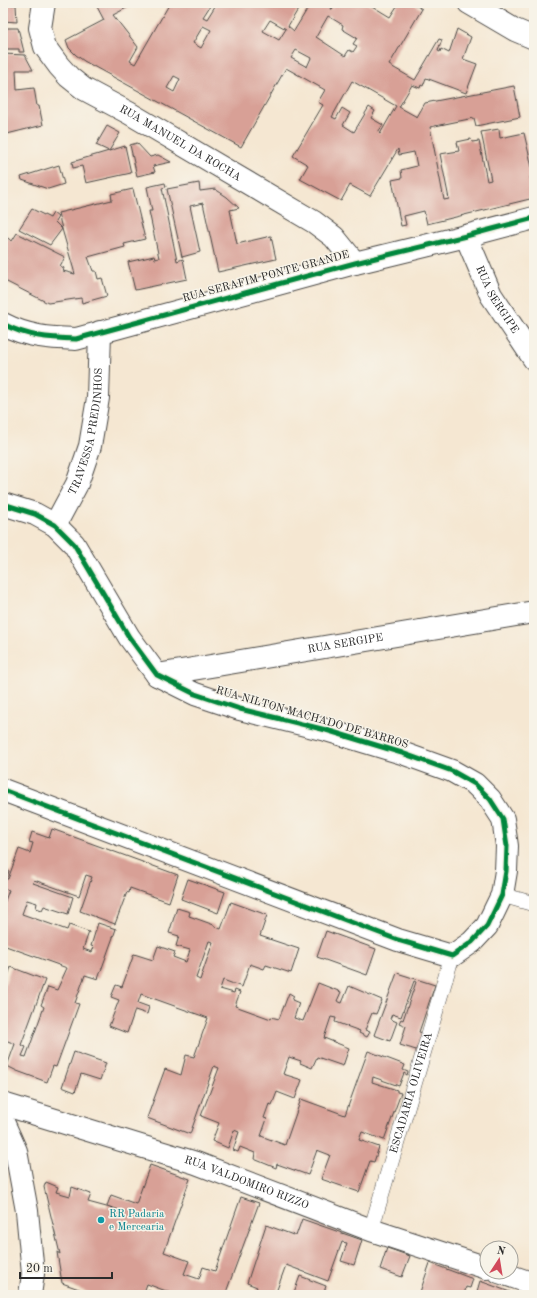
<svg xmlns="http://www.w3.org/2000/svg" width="537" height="1298" viewBox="0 0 537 1298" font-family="'Old Standard TT',serif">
<rect width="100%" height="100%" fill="#f7f3e8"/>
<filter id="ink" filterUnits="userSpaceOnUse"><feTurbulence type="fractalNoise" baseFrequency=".025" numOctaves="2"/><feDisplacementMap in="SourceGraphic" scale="8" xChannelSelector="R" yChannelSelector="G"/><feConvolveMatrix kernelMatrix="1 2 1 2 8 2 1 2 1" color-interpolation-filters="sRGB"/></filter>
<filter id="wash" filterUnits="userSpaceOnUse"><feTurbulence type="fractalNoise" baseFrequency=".012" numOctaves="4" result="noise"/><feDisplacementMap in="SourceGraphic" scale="16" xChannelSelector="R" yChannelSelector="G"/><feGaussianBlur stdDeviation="0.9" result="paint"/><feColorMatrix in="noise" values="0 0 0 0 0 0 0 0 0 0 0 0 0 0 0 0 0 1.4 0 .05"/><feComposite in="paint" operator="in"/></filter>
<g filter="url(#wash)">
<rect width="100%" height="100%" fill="#f5e7d2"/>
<g id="blocks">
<path fill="#d8a096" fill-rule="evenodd" d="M95,3H136L113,15L138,47L130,61L135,64L170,3H212L203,17L207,19L217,3H302L288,26L294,31L311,3H334L331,9H332L336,3H367L390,17L399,3H412L422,9L389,65L415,80L439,39L442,40L438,51L440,52L441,49L449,53L457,29L471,37L463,59L477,64L466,93L426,78L423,86L421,85L420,88L412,85L399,107L417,117L425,103L514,86L520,117L476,126L474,118L430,127L444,200L449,199L440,154L459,151L457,142L471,139L472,142L479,141L487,181L491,180L481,132L499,129L500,138L524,133L534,176L530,177L534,198L427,224L424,211L404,216L406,225L401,226L392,180L402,178L401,170L417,166L414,152L399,155L398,149L370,196L350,185L341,201L300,179L308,165L293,156L323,105L318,102L325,90L286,68L241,147L84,61L76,55L69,48L66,40L104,20ZM328,16L343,25L342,29L357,38L353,44L357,46L353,52L349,50L345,56L316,37ZM270,20L286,29L279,40L263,31ZM203,26L211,30L201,48L193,43ZM296,50L311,58L307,67L291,58ZM174,76L180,79L174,92L167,88ZM352,81L396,106L380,134L378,132L383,125L371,118L375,111L369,107L354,132L343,125L350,113L342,108L336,119L332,117Z
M3,4L16,5L17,22L3,21Z
M3,28H18L24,52H19V49H3Z
M3,54L25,55L33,70H16L17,90L34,88L37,106H39L43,125L3,135Z
M107,126L120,133L109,151L125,146L131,173L86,183L82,166L73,168L72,162L109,151L96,145Z
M137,143L150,157L158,155L171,162L153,166L155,172L137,176L130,145Z
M59,165L64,184L48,189L22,180L21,177Z
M165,183L166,187L162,188L177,261L183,259L187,279L135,290L128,262L154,256L155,259L159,258L149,211H152L147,187Z
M199,183L200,191L215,189L227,197L239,208L230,210L237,244L271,236L276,259L218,272L203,203L190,206L200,252L182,257L167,189Z
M133,189L145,239L124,244L125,247L88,257L93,271H96L98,279L102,278L107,296L82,303L81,298L48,303L3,280V266L6,261L3,260V235L12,241L17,233L65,257L60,266L64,268L63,271L75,274L62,229L50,245L19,229L32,209L50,218L53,213L58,217L55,222L62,229L58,213L112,200L111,194Z
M52,829L178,875L169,902L130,888L129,893L127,892L115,924L80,911L92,877L86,875L79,896L34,880L33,883L73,897L68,914L44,906L42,910L36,908L37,903L27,900L22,914L67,930L69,925L89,932L83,949L92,952L94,947L91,946L98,923L116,929L98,979L85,975L75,1003L79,1004L56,1067L53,1066L47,1082L17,1071L7,1066L15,1044L3,1039V989L11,967L45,980L21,1045L26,1047L22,1056L26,1057L44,1007L41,1005L48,987L57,990L67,968L3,945V906L9,890L3,888V869L9,871L6,879H8L19,849L30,853L33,843L29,842L32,832L49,838Z
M188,879L225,892L218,913L181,899Z
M231,902L267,915L260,936L299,949L291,973L266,965L264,969L250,964L242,987L223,980L220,989L234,993L235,990L240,992L235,1006L271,1019V1017L279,1019L289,993L294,996L292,1000L299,1003L294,1018L303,1021L318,983L341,992L337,1001L342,1003L349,986L382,1000L376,1014L372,1013L365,1030L370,1032L367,1037L359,1033L360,1031L335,1022L336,1018L331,1017L324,1038L349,1048L343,1066L317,1057L312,1068L300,1063L301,1061L289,1057L283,1074L302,1080L295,1099L277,1092L272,1105L269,1104L264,1118L267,1119L261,1136L285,1145L301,1099L345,1115L368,1051L405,1065L403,1070L408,1072L407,1075L404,1073L399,1086L373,1077L372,1082L397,1090V1092L401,1093L384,1140L362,1132L359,1140L379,1147L374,1162L370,1161L359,1192L321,1179L330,1155L317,1150L308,1175L277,1164L276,1168L254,1159L255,1153L240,1147L238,1152L233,1150L239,1132L234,1130L228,1148L212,1141L219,1123L201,1116L219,1068L214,1066L190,1134L147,1118L165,1069L181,1075L186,1055L194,1057L208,1018L141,994L138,1003L149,1007L147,1014L135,1010L127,1033L109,1026L119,1000L111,997L116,985L122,987L134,954L153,960L158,946L175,952L173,957L186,962L190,950L176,946L179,936L169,933L177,908L190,912L189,916L214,925V926L221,929ZM209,941L213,942L200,980L196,978Z
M326,931L376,949L367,975L317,957Z
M397,973L435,985L419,1032L423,1033L416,1050L400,1045L406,1026L399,1023L401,1019L403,1020L416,982L414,981L401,1017L392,1014L390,1019L397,1022L390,1041L374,1035Z
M74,1052L106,1063L100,1080L81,1074L75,1092L62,1087Z
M150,1165L190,1179L164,1252L189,1261L184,1274L199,1279L203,1267L215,1271L241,1197L259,1203L225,1295H177L147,1284L143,1295H92L93,1294L62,1283L57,1252L60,1254L44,1187L46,1182L58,1187L56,1192L70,1196L72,1187L91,1194L88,1202L125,1212L107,1206L111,1195L136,1204Z
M302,1219L362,1240L354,1265L341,1261L347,1243L342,1242L328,1281L286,1265L275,1295H254L257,1287L247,1283L266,1225L296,1236Z
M387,1248L410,1256L402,1277L380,1269Z
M430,1263L473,1279L470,1288L466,1287L464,1295H419Z
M300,1276L326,1286L323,1295H293Z
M480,1281L510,1292L509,1295H476Z
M147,1290L160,1295H145Z"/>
</g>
</g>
<g filter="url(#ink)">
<use href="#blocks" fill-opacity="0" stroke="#494744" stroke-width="1"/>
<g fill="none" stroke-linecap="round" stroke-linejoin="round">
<defs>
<g id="service">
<path d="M502,895L534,904"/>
<path id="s1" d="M371,1230L452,956"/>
</g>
<g id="minor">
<path id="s2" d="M44,3L40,28L45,47L59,66L69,77L84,89L129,113L314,222L334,237L355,263"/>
<path d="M469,3L515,30L534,38"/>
<path id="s3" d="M466,236L491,295L534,359"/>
<path d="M3,324C28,337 49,338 76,339L355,263L466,236L534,218"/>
<path d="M3,504L35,514L55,525L74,544L129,637L157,675L195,694L240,709L326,730L402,753L452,771L475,784L490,799L503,819L507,846L506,871L502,895L487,926L472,942L452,956L398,940L3,790"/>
<path id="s4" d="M55,525L77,484L90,446L98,398L100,332"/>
<path id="s5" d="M157,675L534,612"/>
<path id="s6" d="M3,1104L196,1163L371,1230L487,1268"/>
<path d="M3,1122L16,1151L27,1211L33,1274L30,1295"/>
<path d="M499,1272L534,1284"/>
</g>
</defs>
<use href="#service" stroke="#494744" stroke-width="16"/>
<use href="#minor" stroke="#494744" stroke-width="24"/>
<use href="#service" stroke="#fff" stroke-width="15"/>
<use href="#minor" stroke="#fff" stroke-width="22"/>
<defs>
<path id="cycleway" d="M3,324C28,337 49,338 76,339L355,263L466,236L534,218
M3,504L35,514L55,525L74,544L129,637L157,675L195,694L240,709L326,730L402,753L452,771L475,784L490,799L503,819L507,846L506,871L502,895L487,926L472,942L452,956L398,940L3,790"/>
</defs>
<use href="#cycleway" stroke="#f7f3e8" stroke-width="8"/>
<use href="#cycleway" stroke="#00873e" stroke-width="5"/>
</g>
</g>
<circle fill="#0f9aa8" stroke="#f7f3e8" stroke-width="1.5" cx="101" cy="1220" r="4"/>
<g text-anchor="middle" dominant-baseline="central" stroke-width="3" stroke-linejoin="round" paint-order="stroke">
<g font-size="11" fill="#2b2b2b" stroke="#f7f3e8">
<text stroke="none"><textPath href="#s2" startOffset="213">RUA MANUEL DA ROCHA</textPath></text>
<text transform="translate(266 277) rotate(-15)">RUA SERAFIM PONTE GRANDE</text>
<text stroke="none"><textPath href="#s3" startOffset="71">RUA SERGIPE</textPath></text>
<text stroke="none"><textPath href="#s4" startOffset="100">TRAVESSA PREDINHOS</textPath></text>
<text stroke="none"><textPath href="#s5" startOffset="191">RUA SERGIPE</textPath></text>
<text transform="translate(312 718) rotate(16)">RUA NILTON MACHADO DE BARROS</text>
<text stroke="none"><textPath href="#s1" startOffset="143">ESCADARIA OLIVEIRA</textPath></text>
<text stroke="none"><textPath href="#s6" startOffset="256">RUA VALDOMIRO RIZZO</textPath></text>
</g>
<g font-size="11" fill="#0d838f" stroke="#f7f3e8" text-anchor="start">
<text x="109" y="1214">RR Padaria<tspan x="109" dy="13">e Mercearia</tspan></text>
</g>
</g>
<rect width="537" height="1298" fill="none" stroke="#f7f3e8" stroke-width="16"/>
<g transform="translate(499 1260) rotate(12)"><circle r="19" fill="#f7f3e8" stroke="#a5a39c"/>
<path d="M0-3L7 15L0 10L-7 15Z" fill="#d1495b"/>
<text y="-6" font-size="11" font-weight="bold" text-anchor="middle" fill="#2b2b2b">N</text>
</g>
<path d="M20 1272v6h92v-6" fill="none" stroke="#2b2b2b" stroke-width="2"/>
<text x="26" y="1272" font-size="12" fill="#2b2b2b" stroke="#f7f3e8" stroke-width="3" paint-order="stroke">20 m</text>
</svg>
